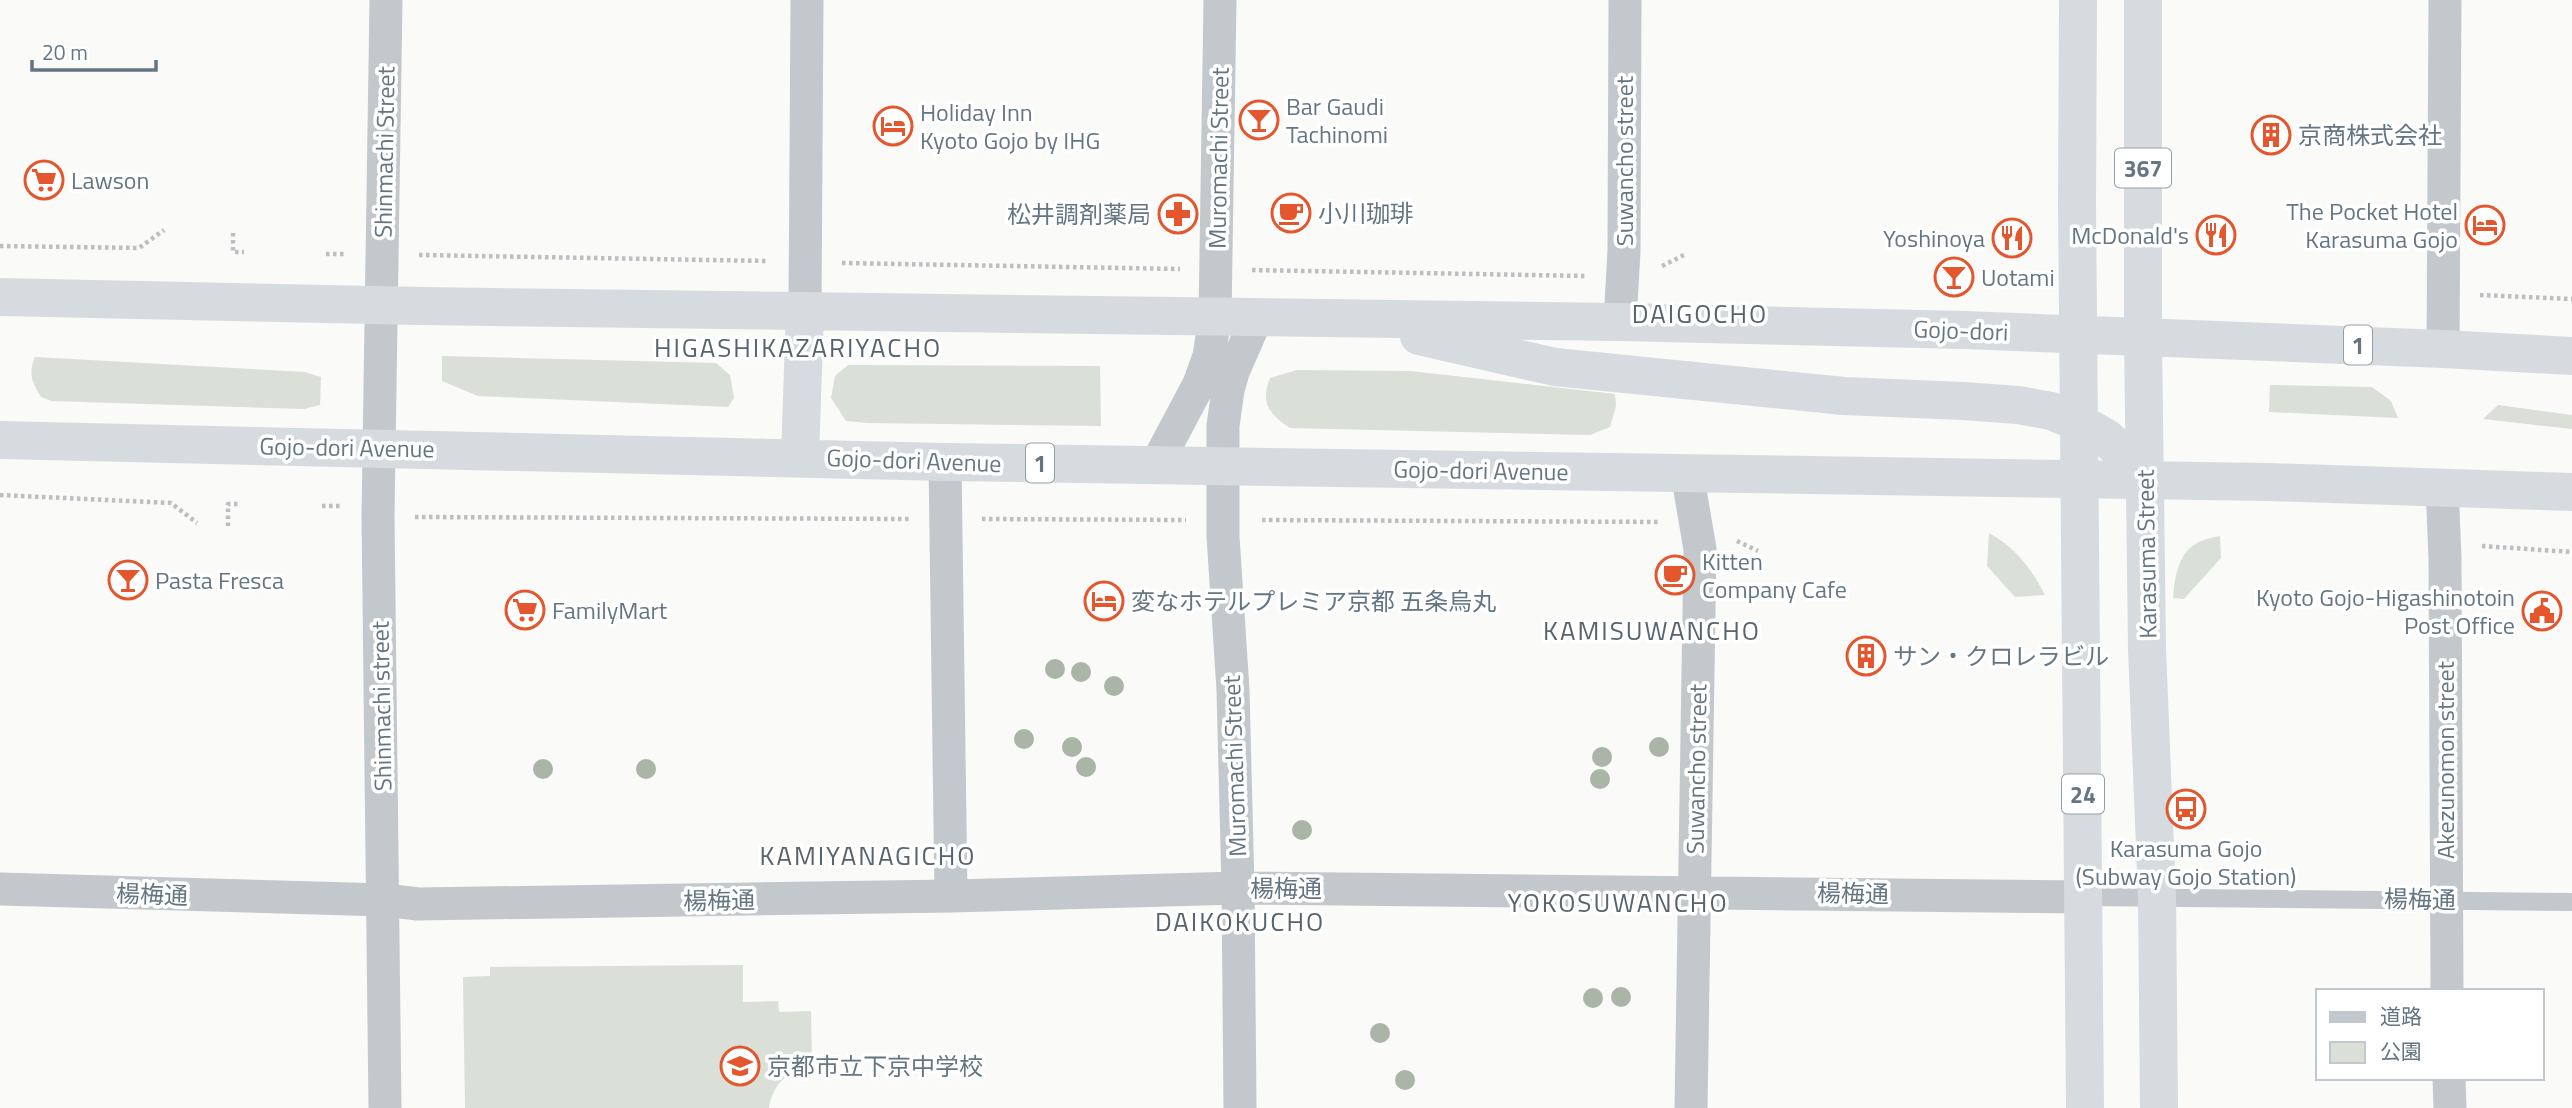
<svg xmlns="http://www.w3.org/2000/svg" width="2572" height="1108" viewBox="0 0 2572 1108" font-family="'Titillium Web','Noto Sans JP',sans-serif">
<rect width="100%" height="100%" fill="#fafaf8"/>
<path fill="#dadfd7" d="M442,356L716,363L730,375L734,398L728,407L478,396L442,381Z
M35,357L305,372L321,377L320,405L304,409L51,401L41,397C32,383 28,373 35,357Z
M848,365L1100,366L1101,426L868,423L846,421L831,398L835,376Z
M1297,370L1410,371L1615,394L1616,406L1610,427L1590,435L1290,428C1269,414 1260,403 1270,378Z
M2270,385L2372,387L2391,401L2398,418L2269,412Z
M2498,405L2572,415V429L2483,419Z
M1989,533C2016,548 2031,568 2045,595L2015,597L1987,566Z
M2220,536L2221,558L2184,599L2173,598C2176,564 2182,541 2220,536Z
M743,965V1002L778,1001L779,1012L811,1011L812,1066C788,1071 773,1083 769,1108H465L463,977L490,976V967Z"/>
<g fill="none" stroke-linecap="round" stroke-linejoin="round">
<path stroke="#bbbfc2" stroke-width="4.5" stroke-dasharray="3.5 3.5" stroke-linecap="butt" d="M233,233V252H244
M0,246L139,248L164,230
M326,254H344
M419,255L767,261
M842,263L1180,269
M1662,266L1686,254
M1252,270L1586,276
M2480,295L2572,299
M0,495L171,503L197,523
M322,506H342
M415,517L910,519
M982,519L1186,520
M1262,520L1659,522
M228,526V504H240
M1737,541L1758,551
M2482,546L2572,552"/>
<path stroke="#c3c8cc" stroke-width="18" d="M2084,897L2572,902"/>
<path stroke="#c3c8cc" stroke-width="33" d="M805,311L807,0
M1620,322L1624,251L1625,0
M2443,349L2445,0
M945,462L951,896
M1156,465L1199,384L1209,356L1215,317L1220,0
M1687,473L1700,549L1691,1108
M2442,486L2445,558L2447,991
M0,889L385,900L418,904L951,896L1238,888L2084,897
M2449,1078L2450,1108
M385,1108L378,516L386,0
M1240,1108L1238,888L1233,690L1223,536V426L1228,390L1233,372L1257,317"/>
<path stroke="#d6dbdf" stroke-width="38" d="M2078,0L2077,205L2085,1108
M2143,0V337L2147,648L2157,897L2159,1108
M0,297L421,306L1620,322L1965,330L2443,349L2572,356
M1419,336L1555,367L1844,396L1963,401L2018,405L2051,411L2080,423L2105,437L2132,460L2145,481
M0,440L945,462L2268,482L2572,492
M800,457L805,311"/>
</g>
<g fill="#aab4a7">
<circle cx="1055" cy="669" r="10"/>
<circle cx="1081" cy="672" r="10"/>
<circle cx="1114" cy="686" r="10"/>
<circle cx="1024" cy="739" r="10"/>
<circle cx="1072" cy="747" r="10"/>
<circle cx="1659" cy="747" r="10"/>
<circle cx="1602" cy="757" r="10"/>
<circle cx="1086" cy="767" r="10"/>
<circle cx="543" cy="769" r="10"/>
<circle cx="646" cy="769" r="10"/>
<circle cx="1600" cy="779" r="10"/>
<circle cx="1302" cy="830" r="10"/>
<circle cx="1621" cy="997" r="10"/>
<circle cx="1593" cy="998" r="10"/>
<circle cx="1380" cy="1033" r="10"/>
<circle cx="1405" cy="1080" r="10"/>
</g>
<defs>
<symbol id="bar-ring" viewBox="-11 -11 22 22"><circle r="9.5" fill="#fff" stroke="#e4572e" stroke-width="1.5"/><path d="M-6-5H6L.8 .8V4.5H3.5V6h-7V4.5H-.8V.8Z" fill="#e4572e"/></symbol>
<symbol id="hotel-ring" viewBox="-11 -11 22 22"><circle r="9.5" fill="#fff" stroke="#e4572e" stroke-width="1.5"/><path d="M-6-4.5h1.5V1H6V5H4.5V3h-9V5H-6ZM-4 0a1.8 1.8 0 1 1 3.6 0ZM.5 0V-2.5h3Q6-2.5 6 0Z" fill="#e4572e"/></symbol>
<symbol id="building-ring" viewBox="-11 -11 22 22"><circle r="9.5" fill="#fff" stroke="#e4572e" stroke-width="1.5"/><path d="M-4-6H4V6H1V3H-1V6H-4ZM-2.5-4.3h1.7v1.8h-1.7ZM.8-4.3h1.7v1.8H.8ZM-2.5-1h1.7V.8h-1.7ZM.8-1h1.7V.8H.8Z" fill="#e4572e"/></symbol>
<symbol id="supermarket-ring" viewBox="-11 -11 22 22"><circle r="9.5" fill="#fff" stroke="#e4572e" stroke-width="1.5"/><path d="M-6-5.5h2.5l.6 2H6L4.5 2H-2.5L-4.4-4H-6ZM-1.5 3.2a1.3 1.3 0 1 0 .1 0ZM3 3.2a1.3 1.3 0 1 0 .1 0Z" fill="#e4572e"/></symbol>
<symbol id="cafe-ring" viewBox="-11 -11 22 22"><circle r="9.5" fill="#fff" stroke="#e4572e" stroke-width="1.5"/><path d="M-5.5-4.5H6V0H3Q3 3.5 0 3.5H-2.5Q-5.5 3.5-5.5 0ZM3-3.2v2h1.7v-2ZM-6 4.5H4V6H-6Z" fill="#e4572e"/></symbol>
<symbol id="pharmacy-ring" viewBox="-11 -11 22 22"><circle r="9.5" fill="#fff" stroke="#e4572e" stroke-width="1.5"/><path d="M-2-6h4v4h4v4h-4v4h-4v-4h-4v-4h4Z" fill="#e4572e"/></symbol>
<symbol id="restaurant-ring" viewBox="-11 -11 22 22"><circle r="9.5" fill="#fff" stroke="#e4572e" stroke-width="1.5"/><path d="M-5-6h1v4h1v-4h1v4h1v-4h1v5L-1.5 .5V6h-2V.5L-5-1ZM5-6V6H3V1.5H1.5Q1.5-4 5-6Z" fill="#e4572e"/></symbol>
<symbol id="civic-ring" viewBox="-11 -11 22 22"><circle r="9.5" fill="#fff" stroke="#e4572e" stroke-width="1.5"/><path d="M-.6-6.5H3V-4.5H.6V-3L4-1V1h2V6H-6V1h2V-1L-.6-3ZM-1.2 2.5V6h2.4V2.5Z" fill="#e4572e"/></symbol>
<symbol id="bus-ring" viewBox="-11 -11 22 22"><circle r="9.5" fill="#fff" stroke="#e4572e" stroke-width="1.5"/><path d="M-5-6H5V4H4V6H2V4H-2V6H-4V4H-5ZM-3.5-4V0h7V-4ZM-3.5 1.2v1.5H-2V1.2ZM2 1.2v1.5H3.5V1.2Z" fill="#e4572e"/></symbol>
<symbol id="school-ring" viewBox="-11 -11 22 22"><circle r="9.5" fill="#fff" stroke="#e4572e" stroke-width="1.5"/><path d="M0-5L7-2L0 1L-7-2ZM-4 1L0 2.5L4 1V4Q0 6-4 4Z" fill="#e4572e"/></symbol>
</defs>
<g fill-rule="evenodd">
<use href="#bar-ring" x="1237" y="98" width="44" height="44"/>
<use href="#hotel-ring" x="871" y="104" width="44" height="44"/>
<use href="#building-ring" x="2249" y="113" width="44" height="44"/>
<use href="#supermarket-ring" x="22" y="158" width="44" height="44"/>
<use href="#cafe-ring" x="1269" y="191" width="44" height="44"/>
<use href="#pharmacy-ring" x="1156" y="192" width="44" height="44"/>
<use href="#hotel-ring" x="2463" y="203" width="44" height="44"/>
<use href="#restaurant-ring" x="2194" y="213" width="44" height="44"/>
<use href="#restaurant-ring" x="1990" y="216" width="44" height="44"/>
<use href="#bar-ring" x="1932" y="255" width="44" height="44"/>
<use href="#cafe-ring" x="1653" y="553" width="44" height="44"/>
<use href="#bar-ring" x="106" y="558" width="44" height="44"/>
<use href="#hotel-ring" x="1082" y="579" width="44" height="44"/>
<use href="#supermarket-ring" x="503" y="588" width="44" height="44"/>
<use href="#civic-ring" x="2520" y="589" width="44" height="44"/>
<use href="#building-ring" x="1844" y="634" width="44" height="44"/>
<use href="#bus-ring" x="2164" y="787" width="44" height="44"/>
<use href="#school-ring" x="718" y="1044" width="44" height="44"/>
</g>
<g text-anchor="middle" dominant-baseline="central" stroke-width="7" stroke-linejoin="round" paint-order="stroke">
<g fill="#fff" stroke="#939fa8" stroke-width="2">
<rect x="2115" y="148.5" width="56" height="39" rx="5"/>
<rect x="2344" y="325.5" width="28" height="39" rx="5"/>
<rect x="1026" y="443.5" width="28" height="39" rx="5"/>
<rect x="2062" y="774.5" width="42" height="39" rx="5"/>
</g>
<g font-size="23" font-weight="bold" fill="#657683">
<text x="2143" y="168">367</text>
<text x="2358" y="345">1</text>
<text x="1040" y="463">1</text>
<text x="2083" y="794">24</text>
</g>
<g font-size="24" fill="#657683" stroke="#fff" text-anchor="start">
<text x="1286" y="106">Bar Gaudi<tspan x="1286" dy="28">Tachinomi</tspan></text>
<text x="920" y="112">Holiday Inn<tspan x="920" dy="28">Kyoto Gojo by IHG</tspan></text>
<text x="2298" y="135">京商株式会社</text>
<text x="71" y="180">Lawson</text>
<text x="2458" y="211" text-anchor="end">The Pocket Hotel<tspan x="2458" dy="28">Karasuma Gojo</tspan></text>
<text x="1318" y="213">小川珈琲</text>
<text x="1151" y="214" text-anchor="end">松井調剤薬局</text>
<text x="2189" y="235" text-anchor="end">McDonald's</text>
<text x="1985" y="238" text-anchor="end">Yoshinoya</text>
<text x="1981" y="277">Uotami</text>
<text x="1702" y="561">Kitten<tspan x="1702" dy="28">Company Cafe</tspan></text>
<text x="155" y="580">Pasta Fresca</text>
<text x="2515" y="597" text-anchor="end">Kyoto Gojo-Higashinotoin<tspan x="2515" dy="28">Post Office</tspan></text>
<text x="1131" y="601">変なホテルプレミア京都 五条烏丸</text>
<text x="552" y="610">FamilyMart</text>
<text x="1893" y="656">サン・クロレラビル</text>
<text x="2186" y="848" text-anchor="middle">Karasuma Gojo<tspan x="2186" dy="28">(Subway Gojo Station)</tspan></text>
<text x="767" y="1066">京都市立下京中学校</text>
</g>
<g font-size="24" fill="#657683" stroke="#fff">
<text transform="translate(384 152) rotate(-89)">Shinmachi Street</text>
<text transform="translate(1218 158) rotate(-89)">Muromachi Street</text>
<text transform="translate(1624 161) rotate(-90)">Suwancho street</text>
<text transform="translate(1961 330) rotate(2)">Gojo-dori</text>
<text transform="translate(347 447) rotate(1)">Gojo-dori Avenue</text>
<text transform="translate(914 460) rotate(2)">Gojo-dori Avenue</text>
<text transform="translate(1481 470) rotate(1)">Gojo-dori Avenue</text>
<text transform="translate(2146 554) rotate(-91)">Karasuma Street</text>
<text transform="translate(381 706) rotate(-91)">Shinmachi street</text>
<text transform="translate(2445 760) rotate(-90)">Akezunomon street</text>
<text transform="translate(1234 766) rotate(-92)">Muromachi Street</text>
<text transform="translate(1696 769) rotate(-89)">Suwancho street</text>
<text x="1286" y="888">楊梅通</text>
<text transform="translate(1853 893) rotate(1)">楊梅通</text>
<text transform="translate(152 894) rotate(2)">楊梅通</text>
<text transform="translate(2420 899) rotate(1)">楊梅通</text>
<text transform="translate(719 900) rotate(-1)">楊梅通</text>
</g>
<g font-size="26" letter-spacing="2" fill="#57646e" stroke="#fff">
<text x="1700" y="313">DAIGOCHO</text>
<text x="798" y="347">HIGASHIKAZARIYACHO</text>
<text x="1652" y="630">KAMISUWANCHO</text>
<text x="868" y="855">KAMIYANAGICHO</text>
<text x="1618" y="902">YOKOSUWANCHO</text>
<text x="1240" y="921">DAIKOKUCHO</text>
</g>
</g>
<rect x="2316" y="989" width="228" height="91" fill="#ffffff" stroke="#c1c8cd" stroke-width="2"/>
<rect x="2330" y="1012" width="35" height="10" fill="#c3c8cc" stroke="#c1c8cd" stroke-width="2"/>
<text x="2380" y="1024" font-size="21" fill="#657683">道路</text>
<rect x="2330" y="1042" width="35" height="21" fill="#dadfd7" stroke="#c1c8cd" stroke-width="2"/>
<text x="2380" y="1059" font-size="21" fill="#657683">公園</text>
<path d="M32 60v10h124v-10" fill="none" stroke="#657683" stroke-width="3.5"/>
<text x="42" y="60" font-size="21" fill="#657683" stroke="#ffffff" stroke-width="5" paint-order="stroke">20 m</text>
</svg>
